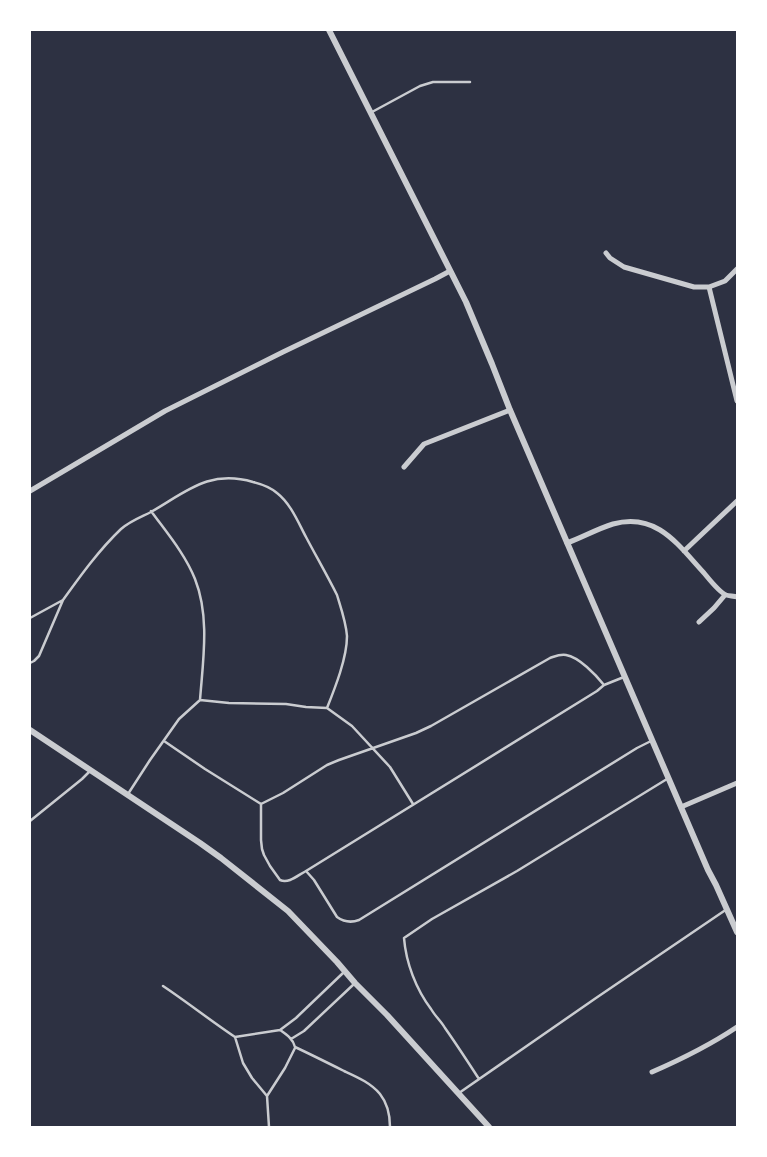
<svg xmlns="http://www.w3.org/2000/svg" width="767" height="1157" viewBox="0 0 767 1157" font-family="Karla,sans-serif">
<rect width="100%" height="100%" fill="#2d3142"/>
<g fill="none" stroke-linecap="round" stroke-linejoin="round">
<path stroke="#caccd0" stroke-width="2.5" d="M372,112L420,86L433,82H470
M63,600C81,575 99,550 121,529C130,521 141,517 151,512C186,492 209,469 253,482C261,484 270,487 277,493C291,504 298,522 306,537C316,556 327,575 337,595C341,608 346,622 347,636C347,658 335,688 327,708
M30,618L63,600L39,656L34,661L30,663
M200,700L229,703L286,704L306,707L327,708L352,726L390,767L413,804
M164,741L205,769L261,804V840L262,849L264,855L270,866L280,880C289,884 298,875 306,871L597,691L604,685L624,677
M128,794L150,760L179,719L200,700C203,660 210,617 195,579C185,554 167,533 151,511
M261,804L283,793L327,765L339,760L416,733L431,726L550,658C556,656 560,654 566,655C579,657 596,675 604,685
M30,821L82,779L90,771
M306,871L314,880L337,917C344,922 351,923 359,920L637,748L651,741
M163,986C187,1002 211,1021 235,1037L243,1063L252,1078L267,1096L269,1127
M280,1030C287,1035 293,1039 295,1047C312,1055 328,1063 344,1071C357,1077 371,1083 380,1094C388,1104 390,1115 390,1127
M235,1037L280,1030L296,1018L343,973
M291,1039L304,1031L354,984
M479,1079C468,1062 457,1045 445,1028C441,1021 435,1016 431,1009C416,989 406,963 404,938L432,919L517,871L667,779
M459,1093L596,998L727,909
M267,1096L285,1068L295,1048"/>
<path stroke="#caccd0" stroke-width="5" d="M606,253L610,258L624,267L694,287H709L725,281L737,269
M709,287L737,401
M404,467L424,444L510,410
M30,491L165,411L283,352L435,279L450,271
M567,543C583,537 597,529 613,524C657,512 678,545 704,573C709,579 719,592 726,595C729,596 734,596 737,597
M684,551L737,501
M699,622L714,608L725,595
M681,807L737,783
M652,1072C682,1059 710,1045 737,1027"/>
<path stroke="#caccd0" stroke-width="6" d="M329,30L466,302L492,364L510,410L708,870L716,885L737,932
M30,730L200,843L221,858L288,911L337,962L355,983L387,1015L489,1127"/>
</g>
<rect width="767" height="1157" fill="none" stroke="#ffffff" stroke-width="62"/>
</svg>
